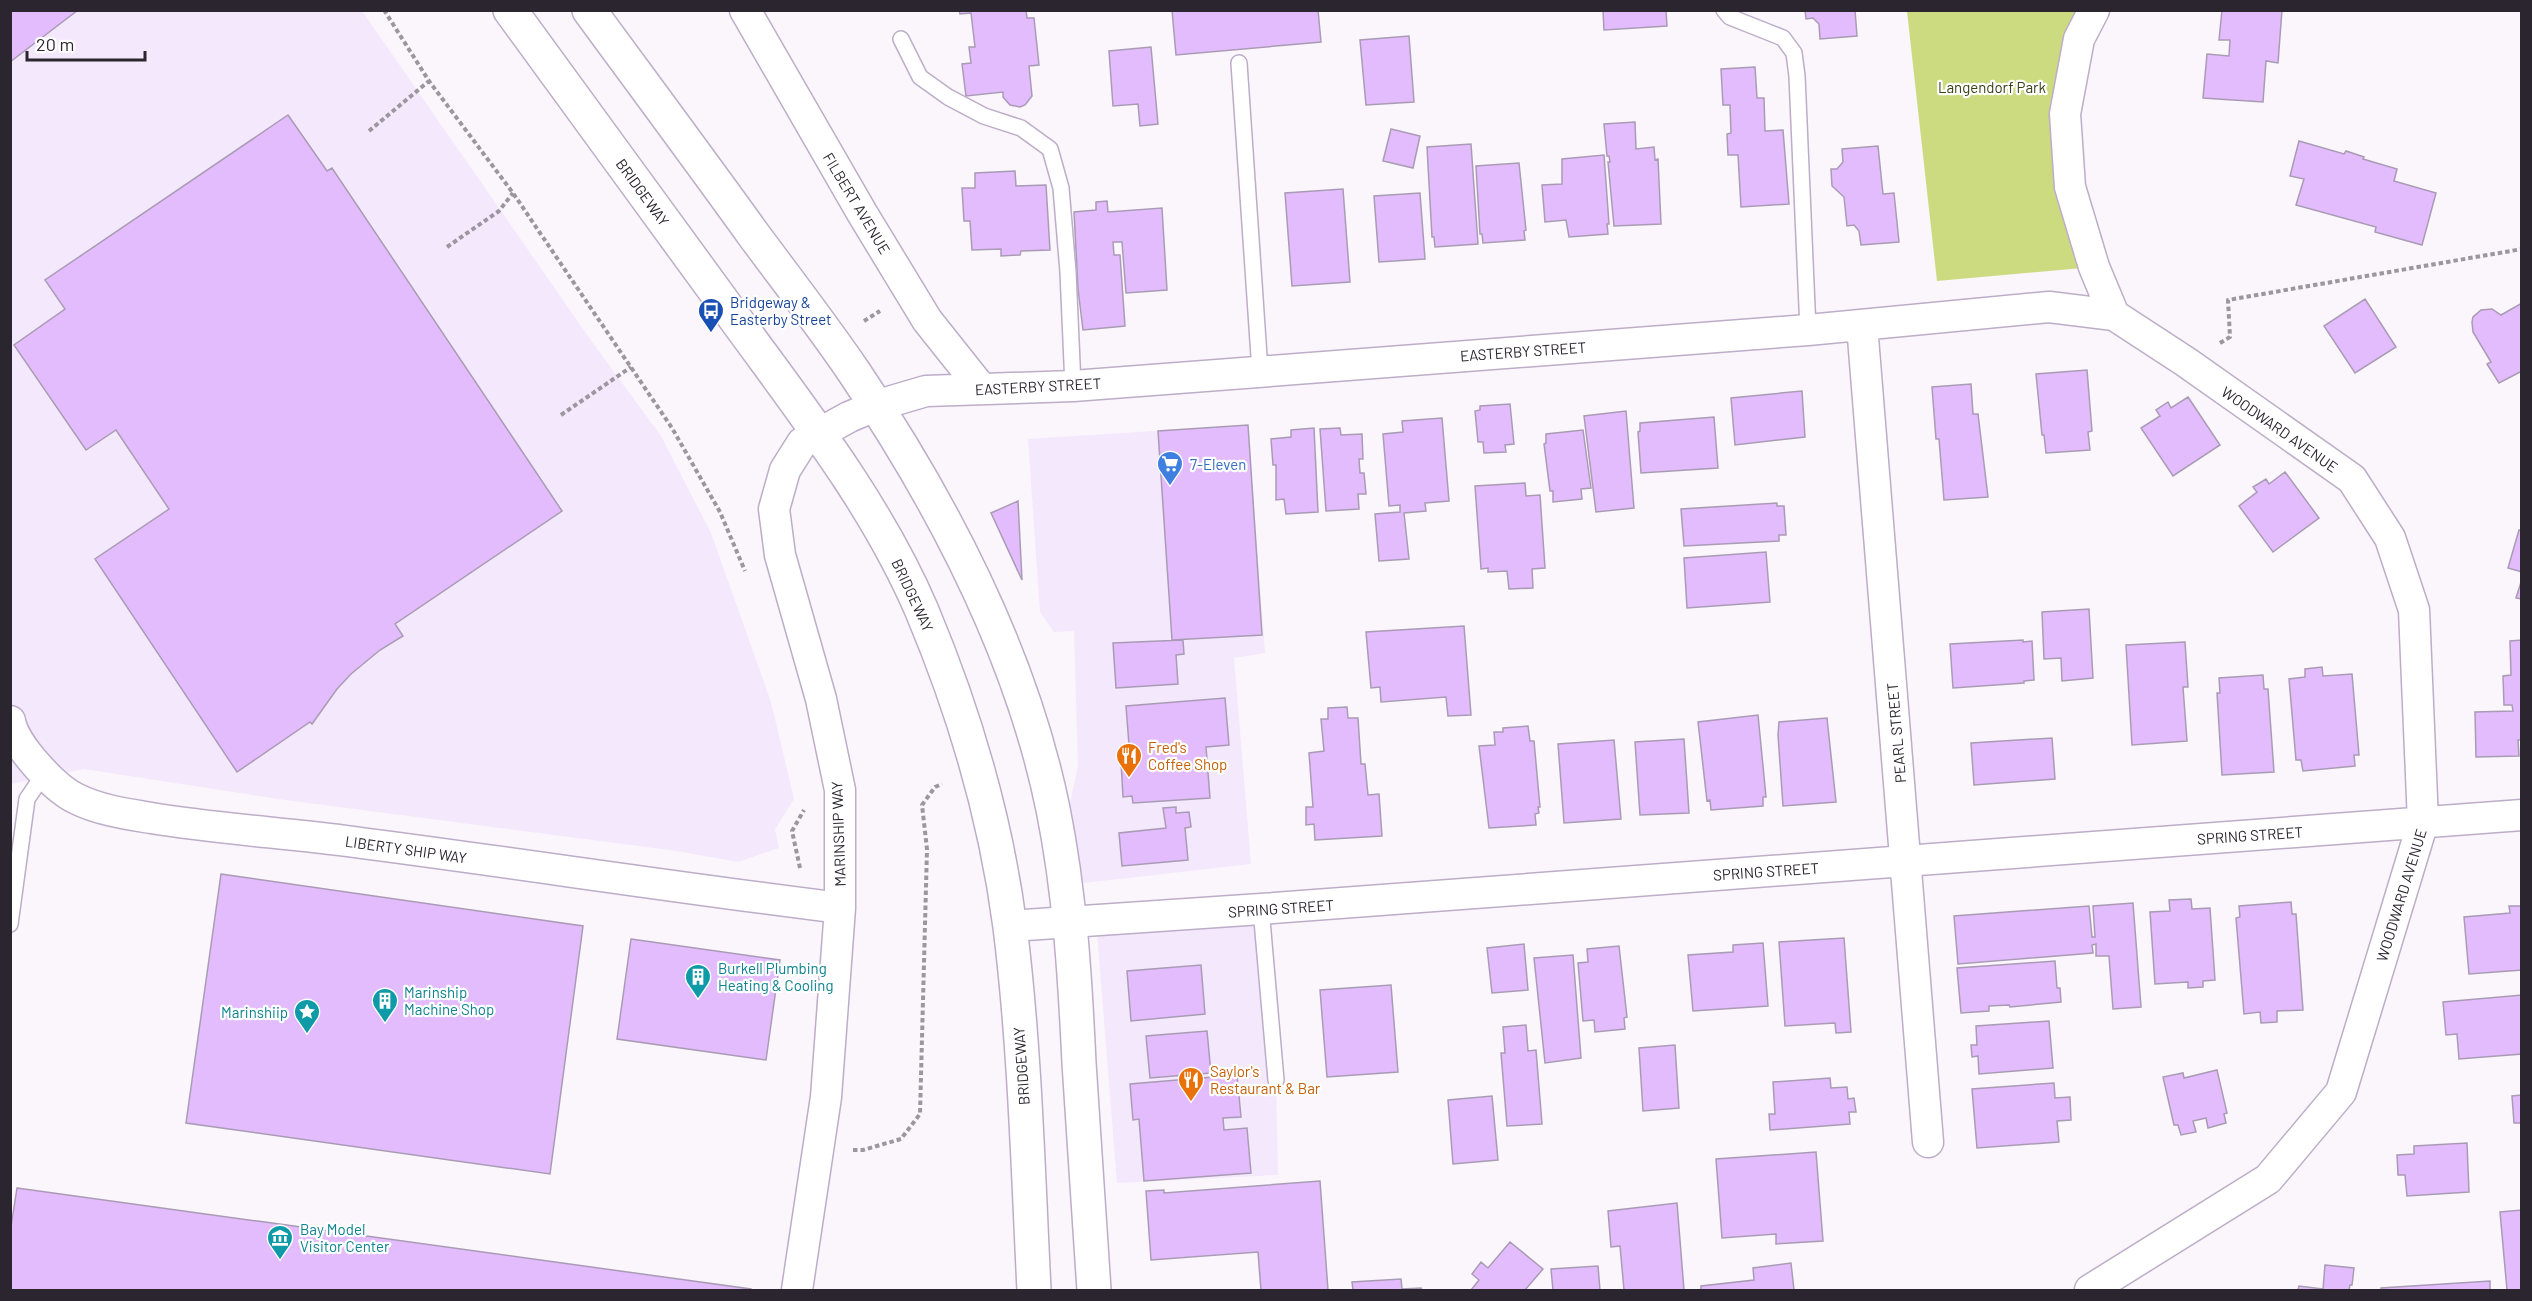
<svg xmlns="http://www.w3.org/2000/svg" width="2532" height="1301" viewBox="0 0 2532 1301" font-family="Barlow,sans-serif">
<rect width="100%" height="100%" fill="#faf6fc"/>
<path fill="#f4e8fc" d="M10,11H362L592,342L661,436L711,533L771,702L794,799L775,829L779,848L738,862L677,851L278,799L84,769L11,784Z
M1248,425L1265,653L1234,658L1251,864L1066,885L1060,848L1078,766L1074,631L1054,632L1040,612L1028,439Z
M1261,909L1276,1080L1278,1175L1117,1183L1096,920Z"/>
<path fill="#ccda80" d="M1907,11H2094L2065,114L2094,267L1937,281Z"/>
<path fill="#e3bcfd" stroke="#aa9bb5" stroke-width="1.5" d="M10,10H78L10,62Z
M959,10H1026L1027,18H1034L1039,65L1029,66L1032,96L1025,105L1020,107L1010,105L1003,97V92L966,96L962,64L971,63L969,47H975L971,13L960,14Z
M1172,10H1318L1321,42L1176,55Z
M1603,10H1666L1667,26L1604,30Z
M1805,10H1855L1857,36L1820,39L1819,24L1813,18L1806,19Z
M2222,10H2282L2278,63L2266,61L2263,102L2203,98L2207,54L2229,56L2230,40H2219Z
M1409,36L1414,102L1366,105L1360,40Z
M1151,47L1158,124L1140,126L1138,104L1113,106L1109,51Z
M1755,67L1757,98H1764L1765,131L1783,130L1789,204L1741,207L1738,155H1728L1727,134L1731,133L1730,105H1723L1721,69Z
M288,115L327,171L332,168L562,511L395,624L403,636L380,650L351,674L337,689L312,724L310,722L237,772L95,559L169,509L116,430L86,450L14,345L65,309L45,280Z
M1635,122L1636,149L1654,147L1655,160L1658,159L1661,224L1614,226L1608,162H1610L1609,156H1607L1604,124Z
M1391,129L1420,136L1413,168L1383,161Z
M2299,141L2344,154L2346,151L2364,157L2363,159L2397,169L2394,181L2436,193L2422,245L2375,232L2376,227L2296,205L2304,179L2290,176Z
M1471,144L1478,244L1435,247L1434,237H1432L1427,147Z
M1878,146L1883,194L1894,193L1899,242L1861,245L1859,231L1854,225L1847,226L1844,197L1832,186L1831,169H1837L1843,162L1842,149Z
M1604,155L1609,224H1607L1608,234L1569,237L1566,220L1545,222L1542,185L1562,184V159Z
M1519,163L1526,230L1524,231L1525,240L1483,243L1482,234H1480L1476,166Z
M1015,171L1016,186L1046,185L1050,250L1021,251L1020,255L1001,256V249L972,250L970,221H964L962,188H975V173Z
M1343,189L1350,282L1292,286L1285,193Z
M1420,193L1425,259L1379,262L1374,196Z
M1107,201L1108,212L1162,208L1167,290L1126,293L1122,242H1113L1114,255H1120L1125,326L1083,330L1078,289L1074,212L1096,210V202Z
M2365,299L2396,347L2355,373L2324,326Z
M2522,303V371L2499,383L2487,364L2491,362L2473,332L2472,322L2473,317L2481,310L2492,309L2501,315Z
M2087,370L2092,431L2088,432L2090,450L2046,453L2044,435H2042L2036,374Z
M1971,384L1973,414H1978L1988,497L1944,500L1939,439H1936L1932,387Z
M1802,391L1805,437L1735,445L1731,398Z
M2188,397L2220,445L2173,476L2141,428L2160,416L2156,410L2168,402L2171,408Z
M1510,404L1514,444L1505,445L1506,452L1484,453L1483,442H1478L1475,411L1480,410V406Z
M1626,411L1634,508L1596,512L1584,416Z
M1714,417L1718,468L1641,473L1638,432L1640,431V423Z
M1442,418L1449,501L1425,503L1426,511L1404,513L1409,559L1379,561L1375,514L1400,512V505L1389,506L1383,434L1403,432L1402,421Z
M1248,425L1262,635L1172,640L1158,431Z
M1314,428L1318,512L1286,514L1284,499L1276,500V465H1273L1271,439L1291,437V430Z
M1340,428L1341,435L1362,434L1363,459H1359L1360,473H1364L1366,494H1358L1359,509L1326,511L1320,429Z
M1583,430L1591,488L1581,489L1582,499L1553,502V491H1550L1544,444L1546,443V434Z
M2285,472L2319,518L2273,552L2239,506L2257,492L2253,487L2266,479L2269,484Z
M1525,483L1526,496L1540,495L1545,568L1532,569L1533,588L1509,589L1507,571L1488,572V568L1481,569L1475,486Z
M1018,501L1022,580L991,513Z
M1777,503V506H1784L1786,535H1779V541L1684,546L1681,509Z
M2519,530L2522,531V572L2508,568Z
M1766,552L1770,602L1687,608L1684,558Z
M2522,579V599L2516,598Z
M2089,609L2093,678L2062,681L2061,658L2044,659L2042,612Z
M1464,626L1471,715L1448,716L1446,697L1381,702L1380,687L1371,688L1366,632Z
M1183,640L1184,654L1176,655L1178,684L1116,688L1113,643Z
M2023,640V642L2032,641L2034,680L2024,681V683L1953,688L1950,644Z
M2522,640V740H2518L2519,756L2476,757L2475,712L2513,711L2512,705H2504L2503,676L2511,675L2510,641Z
M2185,642L2188,687H2183L2187,741L2132,745L2126,645Z
M2322,667L2323,676L2352,674L2359,755H2354L2355,766L2303,771L2301,760H2296L2289,679L2305,677V669Z
M2263,675L2264,689H2268L2274,772L2222,775L2217,693H2220L2219,678Z
M1225,698L1229,745L1206,747L1210,798L1133,803L1132,796L1123,797L1121,761L1130,758L1126,706Z
M1347,707L1348,718H1358L1361,764H1365L1368,795L1379,794L1382,836L1315,840L1314,824L1306,825V807H1313L1309,753L1324,751L1321,719H1328V708Z
M1758,715L1766,797H1763V806L1711,810L1710,800L1707,801L1698,722Z
M1827,718L1836,802L1783,806L1778,735L1779,722Z
M1528,726L1530,741H1534L1540,807H1538L1539,813L1535,814L1536,825L1489,828L1479,746L1495,745L1494,732H1503V728Z
M2052,738L2055,779L1974,785L1971,743Z
M1684,739L1689,813L1640,815L1635,742Z
M1614,740L1621,819L1564,823L1558,744Z
M1176,807V813L1189,812L1191,827L1185,828L1188,860L1122,866L1119,833L1166,828L1163,808Z
M221,874L583,926L550,1174L186,1123Z
M2191,899L2192,909L2210,908L2215,980L2203,981V987L2188,988V982L2155,984L2150,912L2170,911L2169,900Z
M2291,902L2292,914H2296L2303,1010L2277,1011V1022L2261,1023L2260,1012L2244,1014L2236,918L2240,917L2239,906Z
M2133,903L2141,1007L2113,1009L2109,956H2096V944L2092,945L2093,953L1958,964L1954,916L2089,906L2092,937H2095L2093,906Z
M2509,906H2522V970L2469,974L2464,917L2510,913Z
M1844,938L1851,1032L1836,1033L1835,1023L1785,1026L1779,942Z
M631,939L780,960L766,1060L617,1039Z
M1763,943L1768,1006L1693,1011L1688,955L1733,952V945Z
M1524,944L1528,990L1492,993L1487,948Z
M1619,946L1627,1017L1624,1018L1625,1029L1595,1032L1594,1020L1583,1021L1578,963L1588,962L1587,949Z
M1573,955L1581,1058L1545,1063L1534,958Z
M2055,961L2057,988H2060L2061,1002L2010,1007L2009,1005L1989,1006V1011L1961,1013L1957,968Z
M1201,965L1205,1014L1131,1021L1127,971Z
M1391,985L1398,1072L1327,1077L1320,990Z
M2522,995V1054L2459,1059L2457,1034L2446,1035L2443,1002Z
M2049,1021L2053,1068L1979,1074L1978,1056L1972,1057L1971,1045H1977L1976,1026Z
M1526,1025L1528,1051L1536,1050L1542,1124L1507,1126L1501,1053H1505L1503,1027Z
M1207,1031L1211,1073L1150,1078L1146,1036Z
M1675,1045L1679,1108L1643,1111L1639,1048Z
M2217,1070L2227,1113L2224,1114L2226,1123L2208,1128L2206,1118L2193,1121L2196,1132L2181,1135L2178,1125H2174L2163,1077L2183,1073L2184,1078Z
M1237,1075L1241,1117L1223,1118L1224,1130L1247,1128L1251,1173L1144,1181L1139,1119L1133,1120L1130,1084Z
M1830,1078L1831,1088L1847,1087L1848,1099L1854,1098L1856,1112H1849L1850,1124L1770,1130L1769,1114H1775L1773,1082Z
M2054,1083L2055,1098L2070,1097L2071,1120L2057,1121L2059,1142L1977,1148L1972,1089Z
M2522,1095V1123H2514L2512,1096Z
M1492,1096L1498,1160L1453,1164L1448,1100Z
M2467,1143L2469,1192L2407,1196L2405,1175H2398L2397,1155L2414,1154V1146Z
M1816,1152L1823,1241L1776,1244V1234L1722,1238L1716,1159Z
M1320,1181L1328,1290H1261L1258,1252L1151,1260L1146,1191L1164,1190V1193Z
M17,1188L751,1289V1290H10V1233Z
M1677,1203L1684,1290H1624L1620,1246L1611,1247L1608,1211Z
M2522,1210V1290H2507L2500,1212Z
M1510,1242L1543,1269L1525,1290H1471L1479,1280L1472,1274L1481,1262L1488,1268Z
M1791,1263L1794,1290H1701V1286L1754,1280L1753,1268Z
M2325,1265L2354,1268L2352,1285H2350L2349,1290H2298L2299,1286L2323,1289Z
M1598,1266L1600,1290H1553L1551,1269Z
M1401,1279L1402,1289L1421,1288L1422,1290H1353L1352,1282Z
M2490,1281V1290H2381V1288Z"/>
<g fill="none" stroke-linecap="round" stroke-linejoin="round">
<defs>
<path id="service" d="M1724,10L1730,17L1783,38L1794,53L1797,76L1808,330
M901,39L920,77L948,97L984,116L1021,128L1050,149L1061,188L1068,272L1073,386
M1239,63L1260,371
M1261,909L1276,1080
M10,924L27,799L44,774"/>
<path id="minor" d="M745,10L862,213L927,320L981,388
M2094,10L2079,39L2065,114L2070,187L2094,267L2114,315
M1862,325L1928,1142
M10,721C14,745 55,789 77,799C99,810 127,814 151,818C218,829 287,833 354,842C516,863 678,888 840,908
M1010,926L1261,909L2522,815
M797,1290L826,1097L840,908V790L821,699L780,555L774,509L785,470L802,443L849,417L875,406L926,391L1073,386L1808,330L2049,307L2114,315L2186,362L2352,479L2390,538L2414,610L2423,822L2341,1092L2268,1179L2090,1290"/>
<path id="secondary" d="M510,10C587,116 665,222 742,328C807,417 878,508 922,611C964,711 996,819 1010,927C1025,1047 1028,1170 1034,1290
M589,10C644,85 699,159 753,234C787,280 822,325 854,372C943,504 1021,652 1053,809C1070,893 1075,978 1079,1063C1084,1139 1089,1215 1094,1290"/>
</defs>
<use href="#service" stroke="#bdadc8" stroke-width="18"/>
<use href="#minor" stroke="#bdadc8" stroke-width="33"/>
<use href="#secondary" stroke="#bdadc8" stroke-width="36"/>
<path stroke="#9c979f" stroke-width="4" stroke-dasharray="4.5 3" stroke-linecap="butt" d="M384,10L429,81L513,193L672,428L720,512L745,571
M369,131L429,81
M447,247L499,211L513,193
M864,321L880,311
M2220,343L2230,337L2228,300L2522,249
M561,415L631,367
M800,868L792,831L804,810
M853,1150H863L901,1139L920,1114L927,849L922,805L935,787L942,784"/>
<use href="#service" stroke="#fff" stroke-width="15"/>
<use href="#minor" stroke="#fff" stroke-width="30"/>
<use href="#secondary" stroke="#fff" stroke-width="33"/>
</g>
<defs>
<symbol id="bus-pin" viewBox="-11 -11 22 30"><path d="M0 17L-7.5 6A9.5 9.5 0 1 1 7.5 6Z" fill="#1a4fb4" stroke="#fff"/><path d="M-5-6H5V4H4V6H2V4H-2V6H-4V4H-5ZM-3.5-4V0h7V-4ZM-3.5 1.2v1.5H-2V1.2ZM2 1.2v1.5H3.5V1.2Z" fill="#fff"/></symbol>
<symbol id="supermarket-pin" viewBox="-11 -11 22 30"><path d="M0 17L-7.5 6A9.5 9.5 0 1 1 7.5 6Z" fill="#3f7fe0" stroke="#fff"/><path d="M-6-5.5h2.5l.6 2H6L4.5 2H-2.5L-4.4-4H-6ZM-1.5 3.2a1.3 1.3 0 1 0 .1 0ZM3 3.2a1.3 1.3 0 1 0 .1 0Z" fill="#fff"/></symbol>
<symbol id="restaurant-pin" viewBox="-11 -11 22 30"><path d="M0 17L-7.5 6A9.5 9.5 0 1 1 7.5 6Z" fill="#e8710a" stroke="#fff"/><path d="M-5-6h1v4h1v-4h1v4h1v-4h1v5L-1.5 .5V6h-2V.5L-5-1ZM5-6V6H3V1.5H1.5Q1.5-4 5-6Z" fill="#fff"/></symbol>
<symbol id="building-pin" viewBox="-11 -11 22 30"><path d="M0 17L-7.5 6A9.5 9.5 0 1 1 7.5 6Z" fill="#0f9aa8" stroke="#fff"/><path d="M-4-6H4V6H1V3H-1V6H-4ZM-2.5-4.3h1.7v1.8h-1.7ZM.8-4.3h1.7v1.8H.8ZM-2.5-1h1.7V.8h-1.7ZM.8-1h1.7V.8H.8Z" fill="#fff"/></symbol>
<symbol id="sight-pin" viewBox="-11 -11 22 30"><path d="M0 17L-7.5 6A9.5 9.5 0 1 1 7.5 6Z" fill="#0f9aa8" stroke="#fff"/><path d="M0-6L1.8-2.2L6-1.7L2.9 1.2L3.7 5.4L0 3.3L-3.7 5.4L-2.9 1.2L-6-1.7L-1.8-2.2Z" fill="#fff"/></symbol>
<symbol id="museum-pin" viewBox="-11 -11 22 30"><path d="M0 17L-7.5 6A9.5 9.5 0 1 1 7.5 6Z" fill="#0f9aa8" stroke="#fff"/><path d="M0-6L6-3V-2H-6V-3ZM-5-1h2V3h-2ZM-1-1h2V3h-2ZM3-1h2V3H3ZM-6 4H6V6H-6Z" fill="#fff"/></symbol>
</defs>
<g fill-rule="evenodd">
<use href="#bus-pin" x="696" y="296" width="30" height="40"/>
<use href="#supermarket-pin" x="1155" y="449" width="30" height="40"/>
<use href="#restaurant-pin" x="1114" y="741" width="30" height="40"/>
<use href="#building-pin" x="683" y="962" width="30" height="40"/>
<use href="#building-pin" x="370" y="986" width="30" height="40"/>
<use href="#sight-pin" x="292" y="997" width="30" height="40"/>
<use href="#restaurant-pin" x="1176" y="1065" width="30" height="40"/>
<use href="#museum-pin" x="265" y="1223" width="30" height="40"/>
</g>
<g text-anchor="middle" dominant-baseline="central" stroke-width="4.5" stroke-linejoin="round" paint-order="stroke">
<g font-size="15" fill="#3a4017" stroke="#fff">
<text x="1992" y="87">Langendorf Park</text>
</g>
<g font-size="15" fill="#2b252f" stroke="#fff">
<text transform="translate(643 192) rotate(54)">BRIDGEWAY</text>
<text transform="translate(857 203) rotate(59)">FILBERT AVENUE</text>
<text transform="translate(1523 351) rotate(-4)">EASTERBY STREET</text>
<text transform="translate(1038 386) rotate(-3)">EASTERBY STREET</text>
<text transform="translate(2280 429) rotate(35)">WOODWARD AVENUE</text>
<text transform="translate(913 595) rotate(65)">BRIDGEWAY</text>
<text transform="translate(1896 733) rotate(-95)">PEARL STREET</text>
<text transform="translate(838 834) rotate(-92)">MARINSHIP WAY</text>
<text transform="translate(2250 835) rotate(-4)">SPRING STREET</text>
<text transform="translate(406 849) rotate(8)">LIBERTY SHIP WAY</text>
<text transform="translate(1766 871) rotate(-4)">SPRING STREET</text>
<text transform="translate(2401 895) rotate(-73)">WOODWARD AVENUE</text>
<text transform="translate(1281 908) rotate(-4)">SPRING STREET</text>
<text transform="translate(1021 1066) rotate(-94)">BRIDGEWAY</text>
</g>
<g font-size="15" fill="#164399" stroke="#fff" text-anchor="start">
<text x="730" y="302">Bridgeway &amp;<tspan x="730" dy="17">Easterby Street</tspan></text>
</g>
<g font-size="15" fill="#366cbe" stroke="#fff" text-anchor="start">
<text x="1190" y="464">7-Eleven</text>
</g>
<g font-size="15" fill="#c56008" stroke="#fff" text-anchor="start">
<text x="1148" y="747">Fred's<tspan x="1148" dy="17">Coffee Shop</tspan></text>
<text x="1210" y="1071">Saylor's<tspan x="1210" dy="17">Restaurant &amp; Bar</tspan></text>
</g>
<g font-size="15" fill="#0d838f" stroke="#fff" text-anchor="start">
<text x="718" y="968">Burkell Plumbing<tspan x="718" dy="17">Heating &amp; Cooling</tspan></text>
<text x="404" y="992">Marinship<tspan x="404" dy="17">Machine Shop</tspan></text>
<text x="288" y="1012" text-anchor="end">Marinshiip</text>
<text x="300" y="1229">Bay Model<tspan x="300" dy="17">Visitor Center</tspan></text>
</g>
</g>
<rect width="2532" height="1301" fill="none" stroke="#2b252f" stroke-width="24"/>
<path d="M27 51v9h118v-9" fill="none" stroke="#2b252f" stroke-width="3"/>
<text x="36" y="51" font-size="18" fill="#2b252f" stroke="#ffffff" stroke-width="4.5" paint-order="stroke">20 m</text>
</svg>
